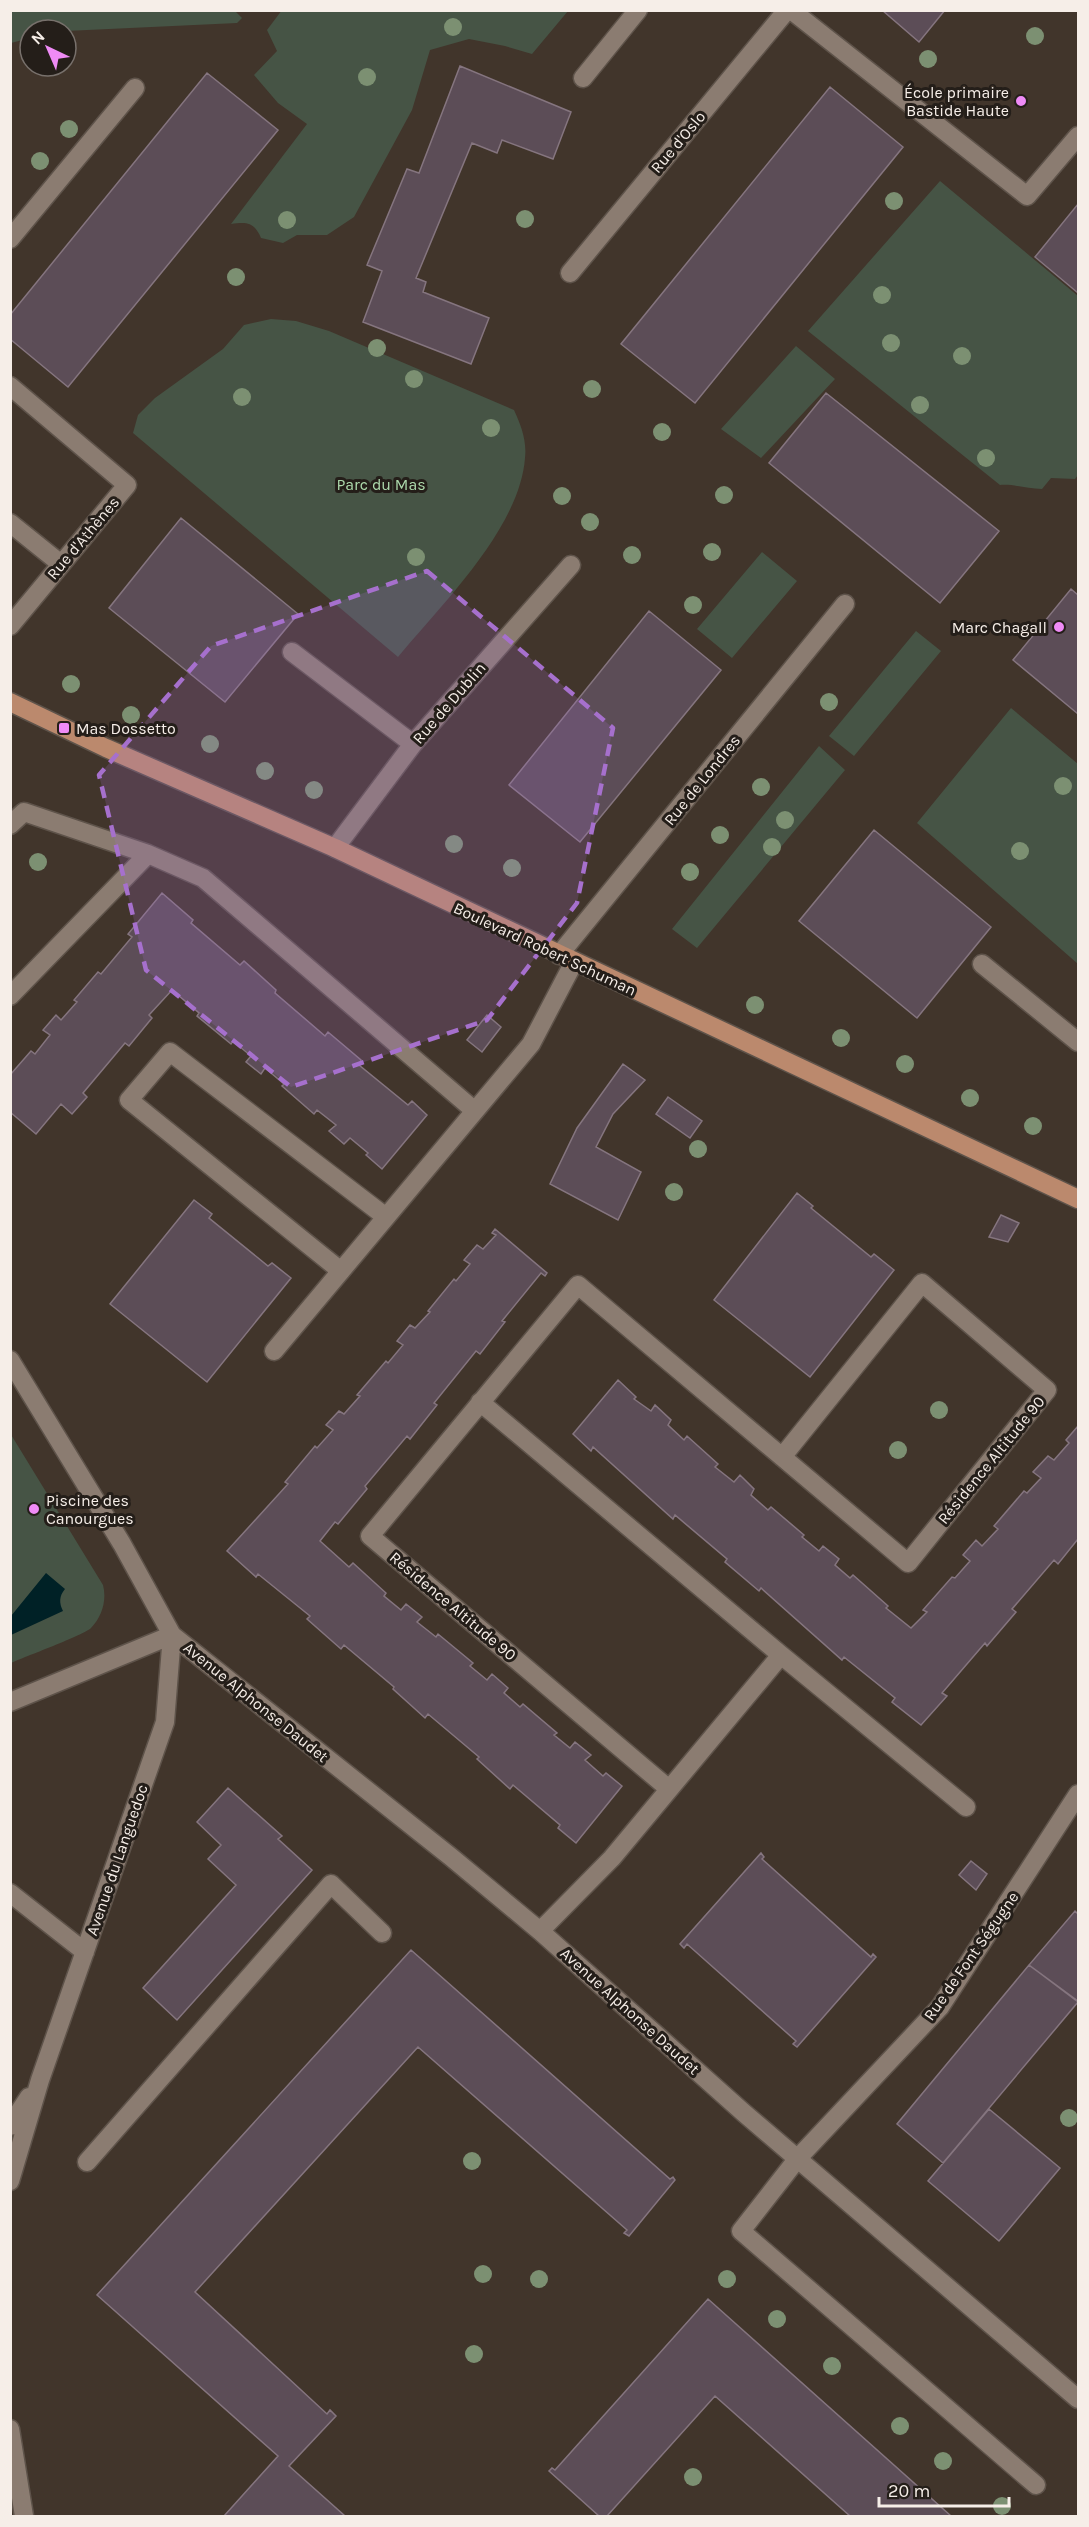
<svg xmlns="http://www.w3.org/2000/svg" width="1089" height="2527" viewBox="0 0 1089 2527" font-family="Karla,sans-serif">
<rect width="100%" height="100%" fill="#41352b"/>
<path fill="#465445" d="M234,10L242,18L237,23L66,31L30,30V38L11,43V11Z
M282,10H568V11L532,54L505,46L469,39L430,50L412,110L354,217L327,235H297L283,243L261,238C254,222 247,222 231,224L307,124L278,103L254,75L277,51L267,30Z
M940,181L1078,296V475L1075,479L1051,478L1042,489C1027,489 1015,484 1000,485L808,331Z
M271,319L296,321L329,331L514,410C521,425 527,441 525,458C520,528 441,605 398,657L133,433L138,415L155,398L223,349L244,325Z
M796,346L835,379L761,458L721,429Z
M762,552L797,581L732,658L697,629Z
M916,631L941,651L854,756L829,736Z
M1011,708L1078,764V964L917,823Z
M819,746L845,770L697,948L672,929Z
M10,1433L103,1585C107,1600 102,1617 91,1628C84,1635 24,1657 11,1663Z"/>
<path fill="#002126" d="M46,1573L65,1589C59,1596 59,1603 63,1611L11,1635V1616Z"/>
<path fill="#5c4d57" stroke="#85757f" stroke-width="1.5" d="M882,10H945L919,42Z
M460,66L571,112L553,159L502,140L497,153L472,143L416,278L426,282L423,292L489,318L471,364L363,322L382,271L367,265L407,169L419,173Z
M207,73L278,130L68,387L10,339V315Z
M830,87L903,147L695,403L621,344Z
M1078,204V293L1035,257Z
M826,393L999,531L940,603L769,463Z
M181,518L298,614L225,702L109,608Z
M1071,589L1078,595V714L1013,660Z
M649,611L721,670L580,842L509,785Z
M874,830L991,927L917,1018L799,921Z
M162,893L193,920L191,923L240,965L244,961L276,990L275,993L325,1036L328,1032L361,1060L359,1065L408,1105L412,1101L427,1115L382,1169L366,1155L368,1153L350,1138L344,1144L329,1131L336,1125L317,1110L314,1114L282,1086L284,1084L265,1068L261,1074L246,1062L251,1056L233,1041L231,1044L197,1016L199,1013L172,990L149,1015L152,1018L129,1046L125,1043L83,1093L87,1097L72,1114L61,1104L36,1134L10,1112V1075L31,1051L35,1054L50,1035L43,1030L56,1015L61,1020L77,1002L74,1000L98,972L101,974L132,937L128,934Z
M487,1015L501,1027L482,1052L467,1040Z
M623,1064L645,1080L613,1114L596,1147L641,1172L618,1220L550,1184L577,1128Z
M668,1097L702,1121L690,1138L656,1114Z
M797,1193L813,1206L811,1208L871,1257L874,1254L894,1270L810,1377L714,1300Z
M194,1200L212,1214L209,1218L268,1266L272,1263L291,1278L207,1382L110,1304Z
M1001,1215L1019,1223L1008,1242L989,1237Z
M495,1229L547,1273L545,1276L541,1273L502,1321L505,1322L480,1354L476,1351L434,1403L437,1405L410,1439L407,1436L365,1486L367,1489L338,1524L335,1522L320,1541L349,1567L353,1563L386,1593L384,1596L401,1610L406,1604L422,1617L417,1622L436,1637L438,1634L473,1663L470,1666L487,1680L492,1674L508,1688L504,1693L520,1707L523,1704L557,1733L554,1735L570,1748L575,1742L591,1755L585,1760L603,1776L606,1773L622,1786L576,1843L558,1828L560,1825L513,1785L510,1789L477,1759L479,1757L428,1714L425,1718L393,1689L394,1687L344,1645L341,1649L307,1619L310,1616L258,1574L256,1577L227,1551L288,1484L285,1482L315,1446L317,1448L333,1430L326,1425L339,1411L344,1414L360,1396L357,1395L386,1361L388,1363L403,1345L397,1341L410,1325L415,1328L430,1312L428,1311L454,1279L456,1281L470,1264L464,1260L477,1245L483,1249L496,1235L492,1233Z
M618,1380L636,1397L634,1399L651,1411L655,1405L671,1420L668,1425L684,1440L687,1436L718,1464L715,1467L734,1482L740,1475L754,1489L751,1495L768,1510L771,1507L804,1535L802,1537L819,1551L823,1546L839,1559L835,1565L850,1578L853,1575L888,1606L886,1608L911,1628L927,1612L923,1610L952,1577L955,1578L970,1561L963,1555L976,1540L982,1546L998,1529L994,1526L1024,1491L1027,1493L1041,1478L1033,1472L1048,1456L1054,1460L1069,1443L1066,1440L1078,1426V1539L1058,1564L1054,1560L1012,1609L1016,1612L987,1646L985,1643L942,1693L947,1696L921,1725L892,1702L895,1698L844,1657L842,1660L761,1588L759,1591L725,1562L727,1559L675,1515L673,1519L593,1447L591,1451L573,1434Z
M228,1788L282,1836L278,1839L312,1870L177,2020L143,1988L236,1885L208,1859L221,1845L197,1822Z
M761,1853L764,1857L762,1859L871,1957L873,1954L876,1957L797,2047L793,2044L796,2041L687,1944L684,1948L680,1944Z
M971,1861L987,1874L976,1890L959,1875Z
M1075,1911L1078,1914V2001L1029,1965Z
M411,1950L670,2179L673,2177L675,2180L629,2236L624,2233L627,2230L418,2047L195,2292L327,2414L330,2410L336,2416L289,2466L345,2516H224L278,2456L97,2295Z
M1029,1965L1078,2002L943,2163L897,2124Z
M989,2109L1060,2168L999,2241L928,2181Z
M708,2299L951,2516H850L715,2396L607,2516H599L549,2471L552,2468L555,2470Z"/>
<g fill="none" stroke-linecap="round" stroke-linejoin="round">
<defs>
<path id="minor" d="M791,10L1027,196L1078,136
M583,78L638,10
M10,239L135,88
M570,273L787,10
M10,386L127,485L10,626
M10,523L61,564
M292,652L413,744
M10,825L24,812L148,854
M335,848L413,744L571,565
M559,955L845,604
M982,964L1078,1042
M10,996L148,854L203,878L475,1111
M341,1271L129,1100L170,1052L386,1217
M274,1351L531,1044L574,962
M10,1360L122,1544L172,1635L451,1857L540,1931L744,2113L1078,2399
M480,1402L781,1655L966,1807
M10,1702L172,1635
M669,1789L370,1536L578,1285L908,1563L1047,1390L922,1283L782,1457
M10,1893L85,1952
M540,1931L612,1858L781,1655
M10,2126L29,2097
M87,2162L331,1884L382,1933
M10,2181L40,2080L165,1722L172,1635
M10,2429L24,2516
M1036,2485L741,2231L798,2158L940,2007L1078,1794"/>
<path id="major" d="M10,702L106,748L335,848L1078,1199"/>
</defs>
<use href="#minor" stroke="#5e534a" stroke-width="21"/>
<use href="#major" stroke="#5e534a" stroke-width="21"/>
<use href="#minor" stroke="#8b7c71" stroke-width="18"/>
<use href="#major" stroke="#bb896d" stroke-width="18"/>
</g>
<g fill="#7c9072">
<circle cx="453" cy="27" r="9"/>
<circle cx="1035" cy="36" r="9"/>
<circle cx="928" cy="59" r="9"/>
<circle cx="367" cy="77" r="9"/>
<circle cx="69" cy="129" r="9"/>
<circle cx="40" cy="161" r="9"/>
<circle cx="894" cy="201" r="9"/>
<circle cx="525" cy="219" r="9"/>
<circle cx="287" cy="220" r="9"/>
<circle cx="236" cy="277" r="9"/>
<circle cx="882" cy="295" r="9"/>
<circle cx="891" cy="343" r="9"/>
<circle cx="377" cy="348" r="9"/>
<circle cx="962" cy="356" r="9"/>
<circle cx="414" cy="379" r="9"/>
<circle cx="592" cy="389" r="9"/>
<circle cx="242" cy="397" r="9"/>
<circle cx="920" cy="405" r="9"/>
<circle cx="491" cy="428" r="9"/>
<circle cx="662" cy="432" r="9"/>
<circle cx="986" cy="458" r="9"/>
<circle cx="724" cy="495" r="9"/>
<circle cx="562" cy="496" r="9"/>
<circle cx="590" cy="522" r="9"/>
<circle cx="712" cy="552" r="9"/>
<circle cx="632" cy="555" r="9"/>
<circle cx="416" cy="557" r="9"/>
<circle cx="693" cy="605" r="9"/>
<circle cx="71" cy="684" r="9"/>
<circle cx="829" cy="702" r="9"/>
<circle cx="131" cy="715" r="9"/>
<circle cx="210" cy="744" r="9"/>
<circle cx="265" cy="771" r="9"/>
<circle cx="1063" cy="786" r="9"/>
<circle cx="761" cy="787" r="9"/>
<circle cx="314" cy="790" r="9"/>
<circle cx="785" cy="820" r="9"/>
<circle cx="720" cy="835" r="9"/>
<circle cx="454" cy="844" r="9"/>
<circle cx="772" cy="847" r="9"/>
<circle cx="1020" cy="851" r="9"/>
<circle cx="38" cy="862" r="9"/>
<circle cx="512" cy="868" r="9"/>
<circle cx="690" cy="872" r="9"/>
<circle cx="755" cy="1005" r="9"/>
<circle cx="841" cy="1038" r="9"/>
<circle cx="905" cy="1064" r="9"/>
<circle cx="970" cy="1098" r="9"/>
<circle cx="1033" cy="1126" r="9"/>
<circle cx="698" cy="1149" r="9"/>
<circle cx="674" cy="1192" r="9"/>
<circle cx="939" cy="1410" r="9"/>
<circle cx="898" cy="1450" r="9"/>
<circle cx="1069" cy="2118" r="9"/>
<circle cx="472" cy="2161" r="9"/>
<circle cx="483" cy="2274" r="9"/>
<circle cx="539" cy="2279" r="9"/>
<circle cx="727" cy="2279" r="9"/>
<circle cx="777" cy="2319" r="9"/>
<circle cx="474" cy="2354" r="9"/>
<circle cx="832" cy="2366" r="9"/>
<circle cx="900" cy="2426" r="9"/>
<circle cx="943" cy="2461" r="9"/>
<circle cx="693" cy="2477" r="9"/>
<circle cx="1002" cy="2506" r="9"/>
</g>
<path fill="#a670cd" fill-opacity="0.2" stroke="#a670cd" stroke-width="4.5" stroke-dasharray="12 8" stroke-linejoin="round" d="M427,571L613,728L577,903L487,1020L291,1087L146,970L99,775L211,646Z"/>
<g fill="#ef8bf6" stroke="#241e19" stroke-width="2">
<circle cx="1021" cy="101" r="6"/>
<circle cx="1059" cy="627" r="6"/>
<rect x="58" y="722" width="12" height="12" rx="3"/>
<circle cx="34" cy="1509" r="6"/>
</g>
<g text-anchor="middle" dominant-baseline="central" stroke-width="6" stroke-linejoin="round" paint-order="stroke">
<g font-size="16" fill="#f6eee8" stroke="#241e19" text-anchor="end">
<text x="1009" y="92">École primaire<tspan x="1009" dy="18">Bastide Haute</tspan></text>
<text x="1047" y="627">Marc Chagall</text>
<text x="76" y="728" text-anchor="start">Mas Dossetto</text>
<text x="46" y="1500" text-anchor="start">Piscine des<tspan x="46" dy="18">Canourgues</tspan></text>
</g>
<g font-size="16" fill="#f6eee8" stroke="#241e19">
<text transform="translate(678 142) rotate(-50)">Rue d'Oslo</text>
<text transform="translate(83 538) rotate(-50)">Rue d'Athènes</text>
<text transform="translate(449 703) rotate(-49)">Rue de Dublin</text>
<text transform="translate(702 780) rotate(-51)">Rue de Londres</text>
<text transform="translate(545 949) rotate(25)">Boulevard Robert Schuman</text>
<text transform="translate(991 1460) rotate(-51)">Résidence Altitude 90</text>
<text transform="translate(453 1606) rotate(40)">Résidence Altitude 90</text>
<text transform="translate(256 1702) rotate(39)">Avenue Alphonse Daudet</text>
<text transform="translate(117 1860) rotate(-71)">Avenue du Languedoc</text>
<text transform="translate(971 1956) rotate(-55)">Rue de Font Ségugne</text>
<text transform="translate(630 2011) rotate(42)">Avenue Alphonse Daudet</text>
</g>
<g font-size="16" fill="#addaac" stroke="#241e19">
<text x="381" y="484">Parc du Mas</text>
</g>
</g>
<rect width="1089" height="2527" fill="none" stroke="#f6eee8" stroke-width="24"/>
<g transform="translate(48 48) rotate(316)"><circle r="28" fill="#241e19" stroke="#78716c" stroke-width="1.5"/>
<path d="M0-4.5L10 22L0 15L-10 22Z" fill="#ef8bf6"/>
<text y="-9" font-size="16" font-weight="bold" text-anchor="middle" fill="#f6eee8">N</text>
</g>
<path d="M879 2497v9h130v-9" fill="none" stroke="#f6eee8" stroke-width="3"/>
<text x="888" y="2497" font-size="18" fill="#f6eee8" stroke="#241e19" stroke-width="4.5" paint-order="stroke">20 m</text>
</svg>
